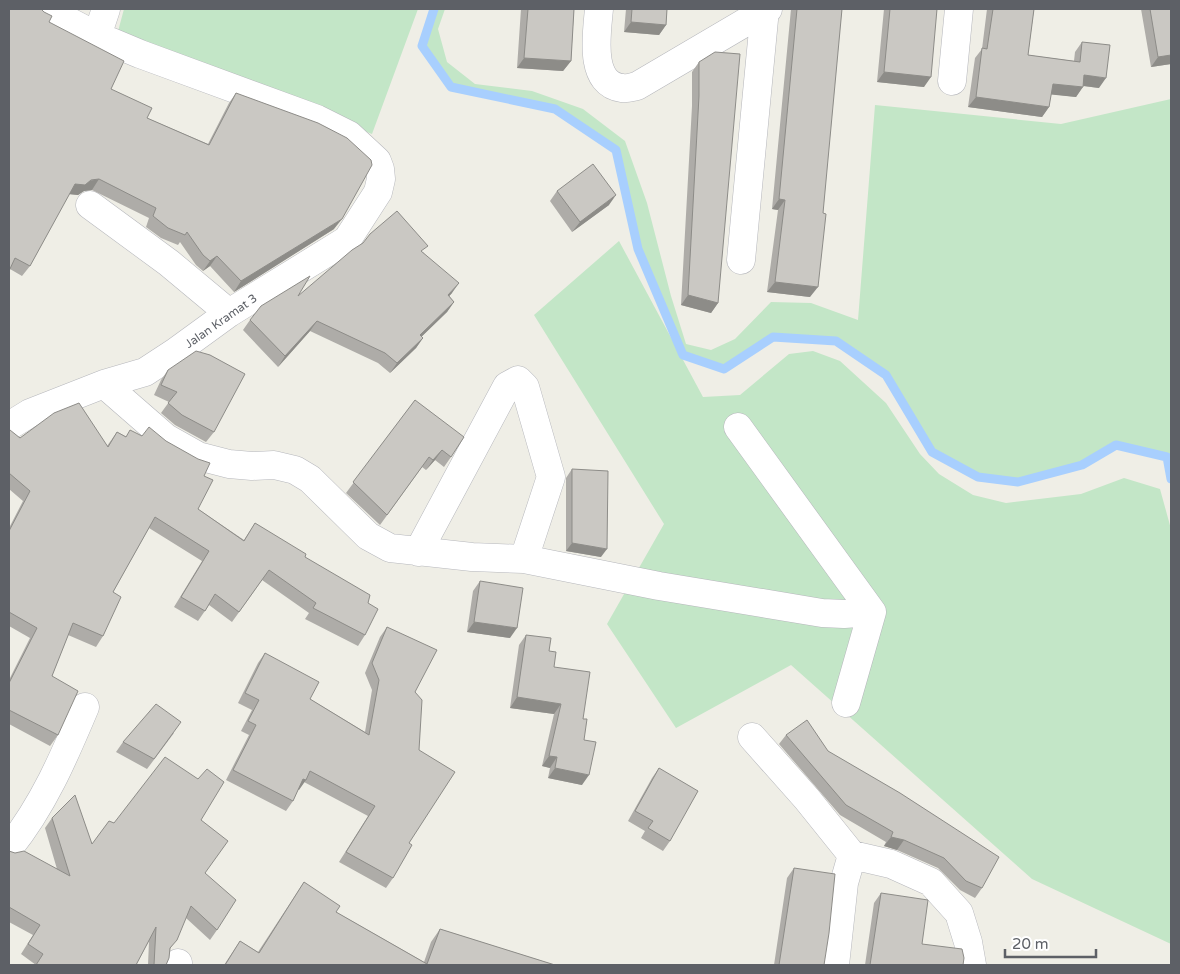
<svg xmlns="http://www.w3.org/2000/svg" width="1180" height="974" viewBox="0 0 1180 974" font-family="'Varela Round',sans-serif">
<rect width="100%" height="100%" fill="#efeee6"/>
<path fill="#c3e6c7" d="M124,9H418L372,134L117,35Z
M434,9H445L438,29L447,62L475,84L532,91L583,109L625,141L647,203L671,296L686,344L711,350L735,339L771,302L811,303L858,320L875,105L1061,124L1171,99V479L1167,457L1116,445L1082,465L1018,482L978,477L932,452L886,375L836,341L773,337L724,369L683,355L638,249L616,150L555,109L451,87L422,46Z
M619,241L703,397L740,395L789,354L813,351L840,361L886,403L920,454L939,474L973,495L1006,503L1081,494L1124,478L1160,489L1171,529V944L1032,879L791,665L676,728L607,624L664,524L534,315Z"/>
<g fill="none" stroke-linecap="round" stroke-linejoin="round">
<path stroke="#a8cffe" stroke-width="9" d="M434,9L422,46L451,87L555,109L616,150L638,249L683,355L724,369L773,337L836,341L886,375L932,452L978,477L1018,482L1082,465L1116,445L1167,457L1171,479"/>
<defs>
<path id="minor" d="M45,9L97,36
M599,9C597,32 588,84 622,88C626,89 632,87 637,86L768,9
M952,81L959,9
M90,205L169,263L229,313
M741,260L765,9
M104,384L166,438L198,456L229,464L252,466L274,465L295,470L310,479L368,536L390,548L472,557L524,559L659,586L822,613L844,614L872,612
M9,426L30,413L104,384L145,372L174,353L229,313L347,240L378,192L381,179L380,169L377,161L349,135L317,119L140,54L97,36L106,9
M738,427L872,612L846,703
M418,552L507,386L518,380L525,387L551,477L524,559
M752,737L807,799L852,855L844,883L835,965
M9,848C43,806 64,757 85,707
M852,855L891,864L931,882L959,913L968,942L972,965
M177,965L178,963"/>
</defs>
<use href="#minor" stroke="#b6b7bc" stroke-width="29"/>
<use href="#minor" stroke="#fff" stroke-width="28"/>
</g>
<path fill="#aeaca8" d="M521,9H574L571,61L563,71L517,68Z
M626,9H667L666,25L659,35L624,32Z
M791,9H842L810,297L767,292L778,210L772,209Z
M884,9H937L924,87L877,82Z
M987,9H1034L1028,55L1074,61L1075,52L1082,42L1099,88L1083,86L1076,97L1051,94L1049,107L1042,117L968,107L975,58L982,49Z
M1141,9H1171V64L1151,67Z
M49,22L111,89L147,118L208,144L229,103L236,93L334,229L234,292L210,266L203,271L196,265L180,242L178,245L161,238L146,227L149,218L92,190L84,191L78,195L69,194L30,266L22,276L10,269Z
M699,62L718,303L711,313L681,305L692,106V72Z
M557,191L609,205L572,232L550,201Z
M423,252L452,293L449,296L454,302L447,312L421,337L423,338L416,348L390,373L378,363L310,331L278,367L243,330L250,320Z
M168,370L214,432L206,442L175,425L161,413L169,402L154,395L161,380Z
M415,400L451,457L444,467L435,460L426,470L422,467L380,525L346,493Z
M9,430L20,438L107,446L117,432L204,476L198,509L244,540L255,523L305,557L368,603L365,635L358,646L305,619L309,613L262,580L232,622L209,605L198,621L174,607L202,561L149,528L113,592L103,636L96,647L68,635L52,676L58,735L50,746L9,724V680L30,638L9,626V528L23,501L9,489Z
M572,469L601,557L566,551V478Z
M480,581L510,638L467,632L473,591Z
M387,627L415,692L409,843L393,878L386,888L339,862L368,816L304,782L298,790L293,801L286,811L226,780L249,735L241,731L252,710L238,703L258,663L265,653L310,699L365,732L372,690L365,673L380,637Z
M526,635L549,651L554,667L583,719L584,740L582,785L548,778L550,768L542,766L554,714L510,708L519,645Z
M174,733L147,769L116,752L123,742Z
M786,735L828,751L982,888L975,898L960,890L938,868L897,850L884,846L886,842L840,815L779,744Z
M659,768L670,841L663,851L641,838L645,831L628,821L652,778Z
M52,818L92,844L114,823L201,820L205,873L217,930L210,940L186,918L170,949L166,965H148L149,941L136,965H36L21,954L33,935L9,922V851L57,869L45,828Z
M794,868L824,965H774L787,878Z
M304,882L336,912L424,962L431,942L440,929L555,965H224L240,941L258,952Z
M881,893L922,944L963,965H865L874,903Z"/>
<path fill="#8d8c88" d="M631,22L666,25L659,35L624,32Z
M1171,55V64L1151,67L1158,57Z
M524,58L571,61L563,71L517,68Z
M884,72L931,77L924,87L877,82Z
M1084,75L1106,78L1099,88L1077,85Z
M1053,84L1083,87L1076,97L1046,94Z
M976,97L1049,107L1042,117L968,107Z
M99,179L92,190L84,191L78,195L68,194L75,184Z
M616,195L609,205L572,232L580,222Z
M779,199L785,200L778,210L772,209Z
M342,219L334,229L234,292L241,281Z
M217,256L210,266L203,271L210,261Z
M775,282L818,287L810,297L767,292Z
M459,283L452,293L441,305L448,295Z
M688,295L718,303L711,313L681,305Z
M454,302L447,312L413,345L420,335Z
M317,321L310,331L278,367L285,356Z
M423,338L416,348L390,373L397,363Z
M442,450L435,460L426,470L433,460Z
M572,543L607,549L601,557L566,551Z
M474,622L517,628L510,638L467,632Z
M517,697L561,704L554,714L510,708Z
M549,756L557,757L550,768L542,766Z
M555,768L589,775L582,785L548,778Z
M303,779L306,780L299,790L296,789Z
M891,837L904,840L897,850L884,846Z"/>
<path fill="#cac8c3" stroke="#8d8c88" d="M9,9H41L44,12L52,16L49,22L124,61L111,89L152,108L147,118L209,145L236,93L318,123L347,138L371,160L372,165L342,219L241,281L217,256L210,261L203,255L187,232L185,235L168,228L153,216L156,208L99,179L91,180L85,185L75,184L30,266L15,258L9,271Z
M528,9H574L571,61L524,58Z
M632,9H667L666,25L631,22Z
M797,9H842L823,213L826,214L818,287L775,282L785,200L779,199Z
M890,9H937L931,77L884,72Z
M993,9H1034L1028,55L1080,62L1082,42L1110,45L1106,78L1084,75L1083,87L1053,84L1049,107L976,97L982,48L987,49Z
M1150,9H1171V55L1158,57Z
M715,52L740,54L718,303L688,295L699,96V62Z
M593,164L616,195L580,222L557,191Z
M397,211L428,246L421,251L459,283L448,295L454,302L420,335L423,338L397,363L385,353L317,321L285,356L250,320L261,306L310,276L298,296L352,250L363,243L370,234Z
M196,351L210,355L245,374L214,432L182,415L168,403L177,392L161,385L168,370Z
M415,400L464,437L451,457L442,450L433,460L429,457L387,515L353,482Z
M79,403L108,447L117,432L126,437L130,430L142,436L149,427L166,441L198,459L210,463L204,476L213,480L198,509L244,541L255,523L306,554L305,557L370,595L368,603L378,609L365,635L313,608L316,603L269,570L239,612L215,594L205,611L181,597L209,551L155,517L113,592L121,597L103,636L73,623L52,676L78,691L58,735L9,710V683L37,628L9,612V531L30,491L9,473V430H10L20,438L54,413Z
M572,469L608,471L607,549L572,543Z
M480,581L523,588L517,628L474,622Z
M387,627L437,650L415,692L422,700L419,750L455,772L409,843L412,845L393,878L346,852L375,806L310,771L306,780L303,779L293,801L233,770L256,725L248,721L259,700L245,693L265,653L319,682L310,699L369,735L379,680L372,663Z
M526,635L551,638L549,651L556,652L554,667L590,672L583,719H587L584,740L596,742L589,775L555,768L557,757L549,756L561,704L517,697Z
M156,704L181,722L154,759L123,742Z
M807,720L828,751L900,793L999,857L982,888L966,881L944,858L904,840L891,837L893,832L846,805L786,735Z
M165,757L198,779L207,769L224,782L201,820L228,841L205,873L236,900L217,930L191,906L177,940L170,948L169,958L166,965H154L156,927L136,965H36L43,954L28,944L40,925L9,907V851L15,853L24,851L70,876L52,818L75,795L92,844L109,821L114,823Z
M659,768L698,791L670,841L648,828L653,821L635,811Z
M794,868L835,874L829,933L824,965H779Z
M304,882L340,906L336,912L427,964L440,929L555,965H225L240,941L259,953Z
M881,893L928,900L922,944L962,949L964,958L963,965H870Z"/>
<g text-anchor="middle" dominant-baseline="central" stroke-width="4" stroke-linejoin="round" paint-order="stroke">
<g font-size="12" fill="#5d6066" stroke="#fff">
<text transform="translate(221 321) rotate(-35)">Jalan Kramat 3</text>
</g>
</g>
<rect width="1180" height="974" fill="none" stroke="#5d6066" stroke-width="20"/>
<path d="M1005 949v8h91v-8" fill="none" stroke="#5d6066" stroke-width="2.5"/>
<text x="1012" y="949" font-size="15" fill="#5d6066" stroke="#ffffff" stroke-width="4" paint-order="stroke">20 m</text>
</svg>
